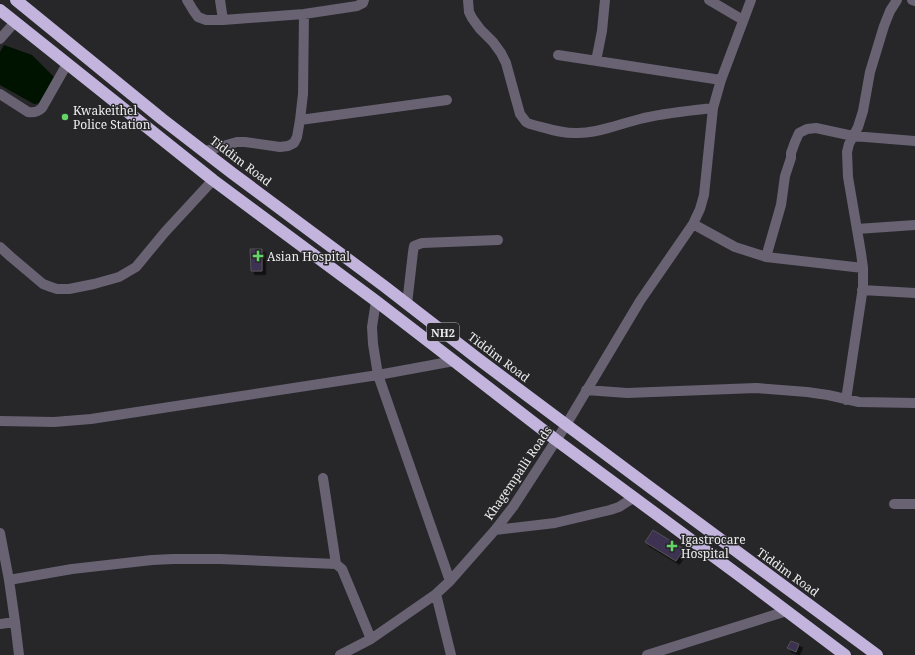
<svg xmlns="http://www.w3.org/2000/svg" width="915" height="655" viewBox="0 0 915 655" font-family="'Noto Serif',serif">
<defs>
<filter id="shadow"><feDropShadow dx="3.5" dy="3.5" stdDeviation="0" flood-color="#0009"/></filter>
</defs>
<rect width="100%" height="100%" fill="#272729"/>
<path fill="#001200" d="M4,45L32,55L55,78L41,103L34,104L0,85V52Z"/>
<path fill="#3d3051" stroke="#535254" filter="url(#shadow)" d="M250,249H262V271H251Z
M653,530L684,549L676,561L645,542Z
M791,641L799,644L796,652L787,648Z"/>
<g fill="none" stroke-linecap="round" stroke-linejoin="round">
<path stroke="#686273" stroke-width="10" d="M187,0L193,10L198,17L206,20H223L304,14L357,6L363,3L364,0
M220,0L223,20
M468,0L469,12L472,18L480,29L493,42L501,53L506,63L520,114L526,122L530,124C546,128 562,134 578,133C599,133 619,124 640,119C664,113 689,111 713,108
M709,0L743,20
M912,0L915,1
M0,39L15,22
M558,55L721,80
M596,61L602,31L605,0
M0,94L28,112C34,113 38,112 42,108L67,64
M300,120L447,100
M205,151L237,142H245L280,147L288,146L294,143L297,137L300,120L303,94L304,14
M693,224L735,247L766,257L863,268
M857,229L915,225
M0,247L11,257L43,284L51,287L57,289H69L94,284L119,277L136,267L165,232L213,180
M766,257L781,205L785,176L791,158V153L795,142L799,133L807,129L816,128L853,136L915,141
M862,290L915,293
M376,301L372,327L373,344L378,375L450,581
M407,304L413,252L414,246L422,243L498,240
M586,390L627,393L756,388L807,392L828,395L859,402L915,403
M846,400L863,287V268L861,253L848,177L847,152L849,144L858,127L863,111L870,72L884,26L890,11L897,0
M0,421L54,422L91,419L378,375L454,361
M323,478L336,564
M894,504H915
M495,530L555,523L610,510L619,507L633,498
M0,533L9,580L15,622L19,655
M9,580L72,569L152,560L173,559H220L336,564L342,569L371,639
M436,594L451,655
M0,624L15,622
M340,655L371,639L436,594L450,581L495,530L513,507L566,425L640,301L693,224L700,209L704,195L713,108L721,80L751,0
M647,655L787,611"/>
<path stroke="#c2b4dd" stroke-width="12" d="M16,0L162,119L232,173L384,286L477,358L651,488L877,655
M0,10L213,180L376,301L454,361L556,440L744,579L845,655"/>
</g>
<g fill="#64d468" stroke="#272729" stroke-width="1.5">
<circle cx="65" cy="117" r="4"/>
<path d="M256 250h4v4h4v4h-4v4h-4v-4h-4v-4h4z"/>
<path d="M670 540h4v4h4v4h-4v4h-4v-4h-4v-4h4z"/>
</g>
<g text-anchor="middle" dominant-baseline="central" stroke-width="3" stroke-linejoin="round" paint-order="stroke">
<rect fill="#272729" stroke="#b2b2b4" stroke-width="1" x="427" y="323" width="32" height="18" rx="3"/>
<g font-size="11" font-weight="bold" fill="#eeeeef">
<text x="443" y="332">NH2</text>
</g>
<g font-size="12" fill="#eeeeef" stroke="#272729" text-anchor="start">
<text x="73" y="110">Kwakeithel<tspan x="73" dy="14">Police Station</tspan></text>
<text x="267" y="256">Asian Hospital</text>
<text x="681" y="539">Igastrocare<tspan x="681" dy="14">Hospital</tspan></text>
</g>
<g font-size="12" fill="#eeeeef" stroke="#272729">
<text transform="translate(241 161) rotate(37)">Tiddim Road</text>
<text transform="translate(499 357) rotate(37)">Tiddim Road</text>
<text transform="translate(518 473) rotate(-56)">Khagempalli Roads</text>
<text transform="translate(788 572) rotate(36)">Tiddim Road</text>
</g>
</g>
</svg>
